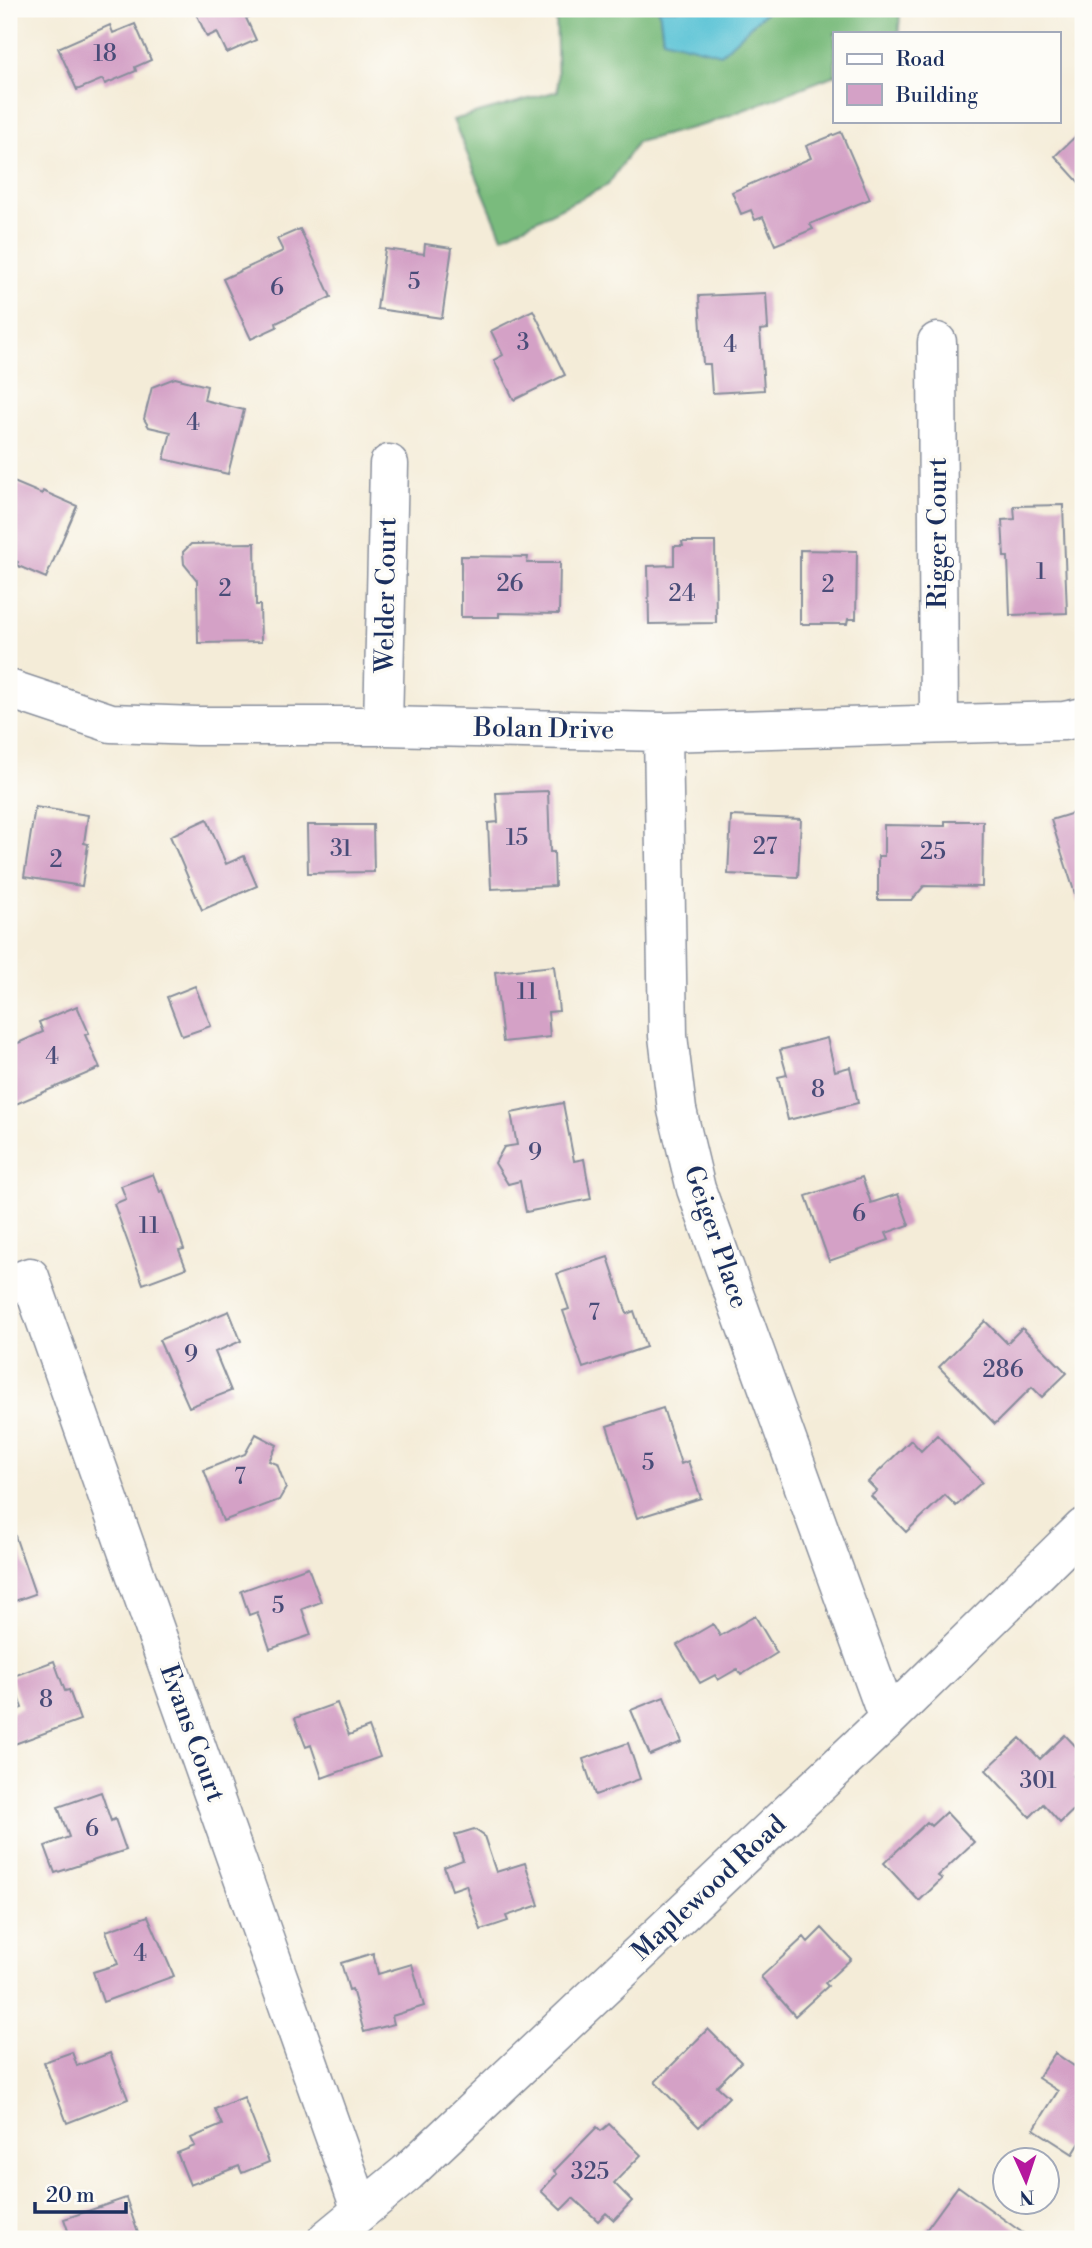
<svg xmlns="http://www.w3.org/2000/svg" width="1092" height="2248" viewBox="0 0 1092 2248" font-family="'Libre Bodoni',serif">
<rect width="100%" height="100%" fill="#fdfcf7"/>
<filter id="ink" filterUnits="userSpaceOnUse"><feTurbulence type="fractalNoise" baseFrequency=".0143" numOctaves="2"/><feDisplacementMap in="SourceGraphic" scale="14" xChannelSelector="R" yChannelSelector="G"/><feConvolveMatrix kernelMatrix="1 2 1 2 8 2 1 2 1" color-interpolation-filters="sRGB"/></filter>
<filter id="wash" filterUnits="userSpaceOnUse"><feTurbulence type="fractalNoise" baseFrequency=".00686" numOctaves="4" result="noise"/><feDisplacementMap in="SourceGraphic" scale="28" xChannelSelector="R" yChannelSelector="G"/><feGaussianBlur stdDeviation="1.57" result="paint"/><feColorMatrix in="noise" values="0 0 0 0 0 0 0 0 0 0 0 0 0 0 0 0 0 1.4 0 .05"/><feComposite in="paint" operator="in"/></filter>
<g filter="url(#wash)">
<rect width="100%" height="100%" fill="#f4ecd8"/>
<path fill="#7abb7d" stroke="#4a756e" stroke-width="2" d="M556,9H659L663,39L750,24L769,9H900L899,33H835V75L707,124L637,142L608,185L502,237L453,120L558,91Z"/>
<path fill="#59c2d5" stroke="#3a789a" stroke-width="2" d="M659,9H769L721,54L663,39Z"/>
<g id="blocks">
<path fill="#d4a1c6" d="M194,9H266L246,18L256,40L227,53L217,32L207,37Z
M135,24L151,60L135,67L136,71L105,84L103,79L77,90L58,48L110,25L113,33Z
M1083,129V187L1055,156Z
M841,132L870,199L810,224L813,229L775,245L763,217L755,220L751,210L741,214L732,192L811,158L806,146Z
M300,229L331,297L276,323L277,327L251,339L223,279L283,251L277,239Z
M425,244L452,248L442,318L377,309L385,249L424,254Z
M766,293L768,329L760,330L764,390L712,393L710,364H703L699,296Z
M533,310L565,375L514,400L494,360L503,355L491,331Z
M175,378L207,386L204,400L244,410L228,474L164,459L171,432L149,427L144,419L152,387Z
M9,480L42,494L43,491L77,506L46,578L16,565L18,562L9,557Z
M1063,505L1067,613L1010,615L1008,557H1004L1002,520L1015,519L1014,506Z
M682,542H715L716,623L649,624L648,566L674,565V546H683Z
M255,543L256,605H260L261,642L198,643L197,580L184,564L183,552L191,544Z
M800,550L857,551L856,619H848L847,624H800Z
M461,556L528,557L527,563H560L559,614L499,613V617H461Z
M548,791L550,852H554L555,886L491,889L488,823L498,822L496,793Z
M35,807L88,815L84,843L88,844L82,886L24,877Z
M1083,810V902L1078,903L1051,820Z
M731,816L801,819L798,877L728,874Z
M207,819L226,864L244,856L257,886L202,910L170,836Z
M945,821H983L982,887L924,886L912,900H878V856H884V825L945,826Z
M307,825H373L374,872L308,873Z
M554,966L559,1011L548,1012L550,1037L503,1042L495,972Z
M195,986L211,1026L182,1036L167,997Z
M77,1006L89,1033L85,1035L100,1068L16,1104L9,1088V1047L43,1032L39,1022Z
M827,1038L835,1071L850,1067L858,1103L788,1120L778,1077L787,1075L780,1050Z
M563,1103L574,1161L584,1159L591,1199L526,1212L520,1181L508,1184L495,1163L504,1147L517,1145L511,1113Z
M153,1174L160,1192L163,1190L184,1249L179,1250L186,1268L143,1284L114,1204L126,1199L121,1186Z
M862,1177L871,1203L898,1194L909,1225L886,1233L889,1240L829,1261L806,1196Z
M608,1257L627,1314L634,1311L646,1347L583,1368L563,1311L569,1309L557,1274Z
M229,1311L241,1341L215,1352L231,1391L189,1407L159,1340Z
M985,1321L1007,1343L1022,1328L1067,1373L1042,1397L1032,1387L995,1424L939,1367Z
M663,1408L681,1464L688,1461L701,1498L637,1518L607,1426Z
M256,1434L277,1445L269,1461L277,1464L286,1488L279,1500L223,1521L204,1470L245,1454Z
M937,1435L982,1482L956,1506L945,1495L906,1532L871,1496L877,1491L868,1482L911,1440L921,1451Z
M13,1530L35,1594L9,1603V1531Z
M308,1567L321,1602L302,1609L311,1635L270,1649L257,1612L249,1615L241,1591Z
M755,1616L777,1653L741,1675L737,1669L718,1680L715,1675L700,1683L677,1645L713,1624L720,1636Z
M54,1661L65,1691L69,1690L80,1720L9,1746V1713L22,1708L11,1677Z
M664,1697L682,1742L650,1755L631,1710Z
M337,1703L349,1735L369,1727L380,1757L322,1778L311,1745L306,1747L295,1718Z
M1065,1735L1083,1754V1767L1073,1776L1083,1787V1801L1060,1823L1043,1804L1030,1817L986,1770L1020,1738L1040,1759Z
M628,1743L640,1779L595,1795L583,1759Z
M101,1792L111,1821L115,1819L126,1850L55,1873L45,1846L69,1837L58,1807Z
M946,1812L974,1842L938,1876L942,1879L919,1901L884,1863L927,1822L931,1826Z
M474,1829L484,1836L496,1872L525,1863L539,1905L506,1916L508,1921L481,1930L466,1885L452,1890L444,1867L463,1860L455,1835Z
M148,1916L174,1976L103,2002L93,1972L118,1964L106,1931Z
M822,1928L851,1959L825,1983L828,1986L795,2016L761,1977L804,1937L808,1942Z
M373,1953L378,1974L412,1964L424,2006L392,2016L394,2024L364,2032L352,1989L349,1990L341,1963Z
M708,2029L741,2062L717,2086L729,2097L699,2127L655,2082Z
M72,2052L77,2066L110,2053L128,2099L67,2123L44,2062Z
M1055,2053L1074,2066L1083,2053V2138L1073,2154L1034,2129L1058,2091L1038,2078Z
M244,2097L269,2162L242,2173L239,2166L190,2185L177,2153L195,2146L191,2138L222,2125L215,2109Z
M609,2124L641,2155L614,2183L632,2201L614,2220L606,2213L598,2221L573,2198L561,2210L541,2191L557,2174L554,2171L597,2127L601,2131Z
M958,2186L1031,2239H938L926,2230Z
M126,2198L140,2239H71L64,2219Z"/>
</g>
</g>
<g filter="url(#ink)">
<use href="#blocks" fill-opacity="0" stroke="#888e9b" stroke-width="2"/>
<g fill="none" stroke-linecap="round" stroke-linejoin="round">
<defs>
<path id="minor" d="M937,342L939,724
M9,689L111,723L196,726H383L663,732L1064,721L1083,717
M383,726L389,464
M663,732L668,1036L677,1110L696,1189L888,1719
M9,1285L30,1277L361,2211
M327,2239L407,2173L888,1719L1083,1528"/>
</defs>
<use href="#minor" stroke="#888e9b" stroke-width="41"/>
<use href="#minor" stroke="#fff" stroke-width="38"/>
</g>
</g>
<g text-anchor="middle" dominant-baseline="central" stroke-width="7" stroke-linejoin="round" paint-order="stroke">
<g font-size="23" fill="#494c78">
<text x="105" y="54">18</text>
<text x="414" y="282">5</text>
<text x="277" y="288">6</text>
<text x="523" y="343">3</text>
<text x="730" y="345">4</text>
<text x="193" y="423">4</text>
<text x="1041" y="572">1</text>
<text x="510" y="584">26</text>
<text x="828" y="585">2</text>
<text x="225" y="589">2</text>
<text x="682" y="594">24</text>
<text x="517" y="838">15</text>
<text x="765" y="847">27</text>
<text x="341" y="849">31</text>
<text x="933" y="852">25</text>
<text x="56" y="860">2</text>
<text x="527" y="992">11</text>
<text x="52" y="1057">4</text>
<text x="818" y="1090">8</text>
<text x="535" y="1153">9</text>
<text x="859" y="1214">6</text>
<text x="149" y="1226">11</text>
<text x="594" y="1313">7</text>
<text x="191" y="1355">9</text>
<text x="1003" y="1370">286</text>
<text x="648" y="1463">5</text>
<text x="240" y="1477">7</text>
<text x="278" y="1606">5</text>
<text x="46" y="1700">8</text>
<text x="1038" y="1781">301</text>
<text x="92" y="1829">6</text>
<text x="140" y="1954">4</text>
<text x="590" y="2172">325</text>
</g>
<g font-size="26" fill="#1b2f5e" stroke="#fdfcf7">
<text transform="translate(938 533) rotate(-90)">Rigger Court</text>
<text transform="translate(386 595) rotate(-89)">Welder Court</text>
<text transform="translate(544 729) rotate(1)">Bolan Drive</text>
<text transform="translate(716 1237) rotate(71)">Geiger Place</text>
<text transform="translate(192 1733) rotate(70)">Evans Court</text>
<text transform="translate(709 1888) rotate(-43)">Maplewood Road</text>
</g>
</g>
<rect width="1092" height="2248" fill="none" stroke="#fdfcf7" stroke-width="35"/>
<rect x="833" y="32" width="228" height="91" fill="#fdfcf7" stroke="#a3aaba" stroke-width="2"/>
<rect x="847" y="54" width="35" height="10" fill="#ffffff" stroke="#a3aaba" stroke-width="2"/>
<text x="896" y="66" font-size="21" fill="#1b2f5e">Road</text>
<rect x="847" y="84" width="35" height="21" fill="#d4a1c6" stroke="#a3aaba" stroke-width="2"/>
<text x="896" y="102" font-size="21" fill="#1b2f5e">Building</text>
<g transform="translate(1026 2181) rotate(177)"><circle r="33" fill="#fdfcf7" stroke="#a3aaba" stroke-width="2"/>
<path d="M0-5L12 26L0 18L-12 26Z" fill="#b5179e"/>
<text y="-10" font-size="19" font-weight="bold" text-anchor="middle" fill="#1b2f5e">N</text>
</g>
<path d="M35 2202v10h91v-10" fill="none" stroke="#1b2f5e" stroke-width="3.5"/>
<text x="46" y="2202" font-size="21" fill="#1b2f5e" stroke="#fdfcf7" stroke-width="5" paint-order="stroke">20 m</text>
</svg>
